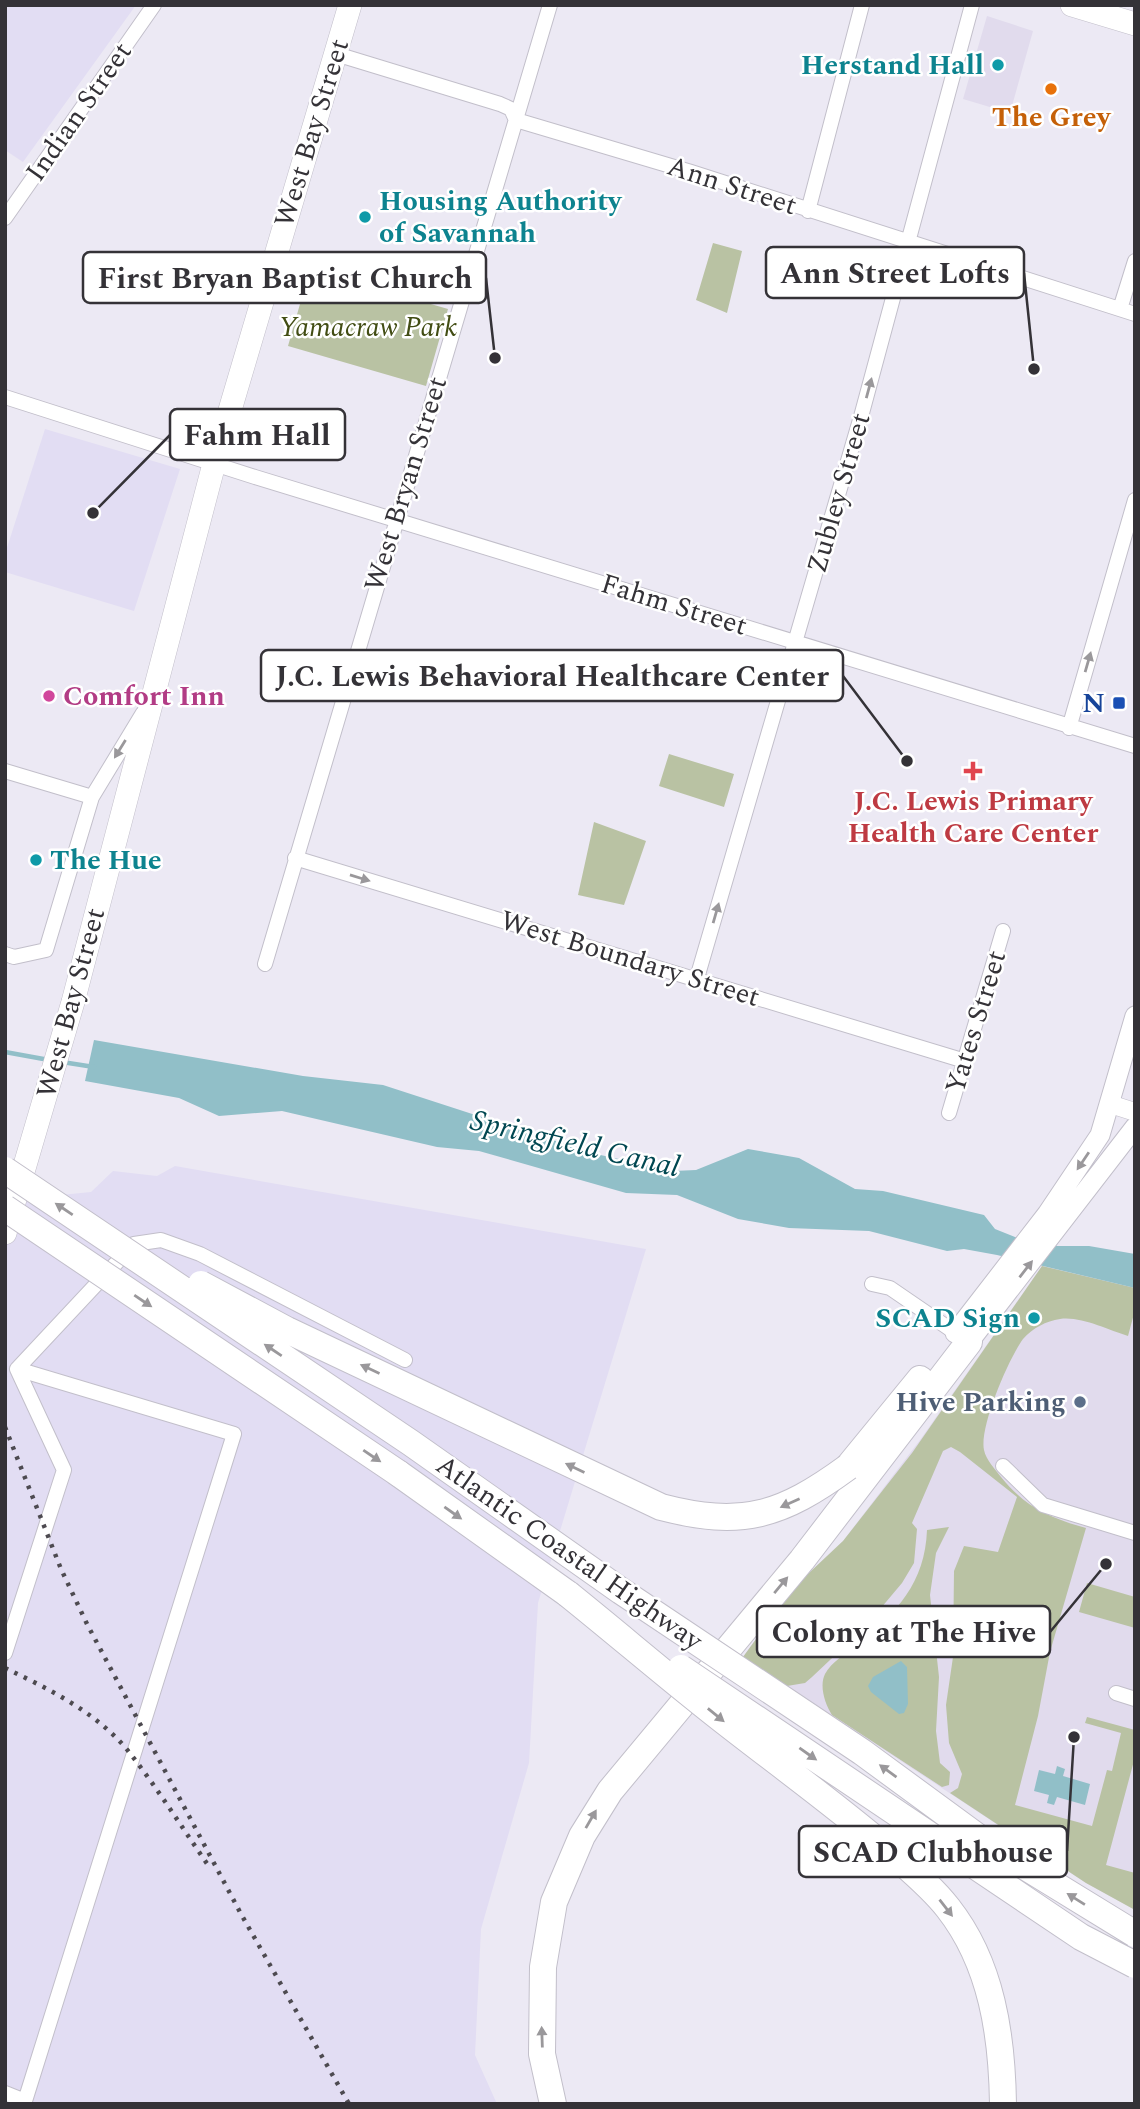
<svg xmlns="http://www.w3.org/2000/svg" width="1140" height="2109" viewBox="0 0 1140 2109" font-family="Spectral,serif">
<rect width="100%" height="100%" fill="#ece9f4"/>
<path fill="#e1dbed" d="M987,16L1033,31L1010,113L963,99Z
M1042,1266L1135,1288V1910L1086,1883L743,1657L793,1588L843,1541L920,1440Z"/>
<path fill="#e2ddf3" d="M5,5H136L23,162L5,150Z
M45,429L180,469L134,611L5,572V554Z
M5,1157L61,1195L91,1192L113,1171L157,1176L175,1166L646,1249L538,1603L529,1763L481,1929L475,2055L497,2104H5Z"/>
<path fill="#b9c2a3" d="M713,243L742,251L727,313L696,300Z
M310,269L448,309L426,386L288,346Z
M669,754L734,774L724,807L659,786Z
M594,822L646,841L624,905L578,895Z
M1042,1266L1135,1288V1310L1128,1336C1108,1330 1081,1316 1060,1319C1046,1321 1033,1328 1023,1339C1009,1358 979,1427 984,1450C986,1460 995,1469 1001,1477C1025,1507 1050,1518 1086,1528L1050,1652L1038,1716L1015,1805L1092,1826L1107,1770L1112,1771L1121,1733L1085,1723L1087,1717L1135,1730V1757L1106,1865L1135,1873V1910L1086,1883L950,1793L958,1788L962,1774L949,1743L946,1705L953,1657L954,1571L964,1546L998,1552L1017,1497L960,1452L951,1447L943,1451L912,1523L917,1529L914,1563L902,1583L865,1627L812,1677L805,1683L787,1686L743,1657L793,1588L843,1541L912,1453Z
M949,1527L936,1553L930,1595L939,1677L936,1731L940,1763L950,1772L949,1785L942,1787L832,1715C825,1704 819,1686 825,1674C831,1662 847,1653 857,1645C897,1612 925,1583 927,1530Z
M1087,1583L1135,1597V1628L1079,1612Z"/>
<path fill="#91bfc8" d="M94,1040L303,1076L383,1085L596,1154L673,1171L696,1170L748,1149L799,1158L855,1189L883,1191L984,1215L995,1229L1015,1237L1057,1246H1089L1135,1254V1288L997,1255L964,1249L947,1251L869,1231L789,1228L738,1219L677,1195L626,1193L479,1151L437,1147L282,1111L219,1116L179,1098L85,1081Z
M901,1661L907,1667L908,1704L904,1713L899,1714L871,1692L868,1686L873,1677Z
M1057,1766L1065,1769L1063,1776L1090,1784L1085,1805L1057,1797L1054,1805L1047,1803L1049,1795L1034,1791L1039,1770L1055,1774Z"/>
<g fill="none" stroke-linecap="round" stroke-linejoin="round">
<path stroke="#91bfc8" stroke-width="4.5" d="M5,1052L49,1060
M62,1062L94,1067"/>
<defs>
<path id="minor" d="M336,54L500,104L511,109L516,120L691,172L1135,314
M808,211L862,5
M5,218L154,5
M1120,309L1135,261
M5,397L255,477L1135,746
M1069,728L1135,500
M5,771L92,797
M295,858L965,1061
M5,954L14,957L46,950L92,797L143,713
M265,964L550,5
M697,978L862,413L972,5
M949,1113L1003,931
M872,1284L890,1288L963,1338
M1003,1466L1043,1505L1135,1533
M5,1653L64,1470L17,1369L134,1244L161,1240L200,1254L405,1360
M1116,1693L1135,1699
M5,2093L25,2101L234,1434L17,1369"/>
<path id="tertiary" d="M1110,1104L1135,1112"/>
<path id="secondary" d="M955,1333L1047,1214L1100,1135L1135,1016
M969,1342L1135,1127"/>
<path id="primary" d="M1072,5L1135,24
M5,1233L73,1002L214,464L350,5"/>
<path id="motorway" d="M848,1467L920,1379
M398,1473L568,1594
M553,2104L542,2054L543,1967L554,1902L582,1836L610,1791L802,1560L969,1342"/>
</defs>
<use href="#minor" stroke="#c2bfca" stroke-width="16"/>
<use href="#tertiary" stroke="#c2bfca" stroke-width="19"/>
<use href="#secondary" stroke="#c2bfca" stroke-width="21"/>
<use href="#primary" stroke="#c2bfca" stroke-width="24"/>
<use href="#motorway" stroke="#c2bfca" stroke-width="28"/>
<use href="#minor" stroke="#fff" stroke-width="14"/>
<use href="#tertiary" stroke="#fff" stroke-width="18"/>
<use href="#secondary" stroke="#fff" stroke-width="19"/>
<use href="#primary" stroke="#fff" stroke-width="23"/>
<use href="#motorway" stroke="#fff" stroke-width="26"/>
<path stroke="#4d4a50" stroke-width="4.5" stroke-dasharray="3.5 7" stroke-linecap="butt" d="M5,1427L61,1569L87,1624L241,1914L349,2104
M5,1668C49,1689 98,1713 129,1752C158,1789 183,1829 210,1868"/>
<defs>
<path id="motorway-bridge" d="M5,1170L411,1443L621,1591L862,1752L982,1840L1135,1934
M5,1208L398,1473
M201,1284L287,1330L661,1507C742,1528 781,1516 848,1467
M568,1594C619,1635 669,1678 720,1718C776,1762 833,1803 887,1849C908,1868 931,1886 948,1908C992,1964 1002,2036 1003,2104
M681,1668L1081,1937L1135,1965"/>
</defs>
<use href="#motorway-bridge" stroke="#c2bfca" stroke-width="28" stroke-linecap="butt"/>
<use href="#motorway-bridge" stroke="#fff" stroke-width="26"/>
</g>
<defs><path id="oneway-solid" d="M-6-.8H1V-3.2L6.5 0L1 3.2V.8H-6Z" transform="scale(1.75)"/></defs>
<g fill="#9a989b">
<use href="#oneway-solid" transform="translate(869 388) rotate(-75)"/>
<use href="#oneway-solid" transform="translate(1088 662) rotate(-74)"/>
<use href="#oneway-solid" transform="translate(120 749) rotate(122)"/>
<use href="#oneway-solid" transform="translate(360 878) rotate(17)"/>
<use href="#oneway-solid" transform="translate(716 913) rotate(-74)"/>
<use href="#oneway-solid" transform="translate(1083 1161) rotate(124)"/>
<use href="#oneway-solid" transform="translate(64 1209) rotate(-146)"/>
<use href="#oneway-solid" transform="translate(1026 1269) rotate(-52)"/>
<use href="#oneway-solid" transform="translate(143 1301) rotate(34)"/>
<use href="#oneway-solid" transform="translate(273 1350) rotate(-146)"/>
<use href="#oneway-solid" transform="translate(370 1369) rotate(-155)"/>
<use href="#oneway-solid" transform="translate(372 1456) rotate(34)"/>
<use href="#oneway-solid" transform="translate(575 1468) rotate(-154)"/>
<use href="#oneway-solid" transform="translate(790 1503) rotate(156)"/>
<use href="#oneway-solid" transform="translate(453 1513) rotate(35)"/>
<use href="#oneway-solid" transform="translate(781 1585) rotate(-50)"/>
<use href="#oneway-solid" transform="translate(716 1715) rotate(39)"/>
<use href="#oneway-solid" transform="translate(808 1754) rotate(35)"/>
<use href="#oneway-solid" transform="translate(888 1771) rotate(-144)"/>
<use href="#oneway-solid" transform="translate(591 1819) rotate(-60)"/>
<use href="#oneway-solid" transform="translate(1076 1899) rotate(-148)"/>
<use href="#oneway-solid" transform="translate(946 1908) rotate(52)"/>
<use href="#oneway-solid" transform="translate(542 2037) rotate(-92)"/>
</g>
<g fill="#0f9aa8" stroke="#fff" stroke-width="2.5">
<circle cx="998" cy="65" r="7"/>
<circle cx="365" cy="217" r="7"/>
<circle cx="36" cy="860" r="7"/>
<circle cx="1034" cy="1318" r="7"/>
</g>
<circle fill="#e8710a" stroke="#fff" stroke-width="2.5" cx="1051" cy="89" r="7"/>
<circle fill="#d1479c" stroke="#fff" stroke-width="2.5" cx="49" cy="696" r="7"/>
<rect fill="#1a4fb4" stroke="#fff" stroke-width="2.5" x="1112" y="696" width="14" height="14" rx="3.5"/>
<path fill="#e0444e" stroke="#fff" stroke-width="2.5" d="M969.5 760.5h7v7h7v7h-7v7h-7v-7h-7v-7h7z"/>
<circle fill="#5c6f8a" stroke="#fff" stroke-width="2.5" cx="1080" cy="1402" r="7"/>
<g text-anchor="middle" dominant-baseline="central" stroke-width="5" stroke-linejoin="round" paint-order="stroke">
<g font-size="28" font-weight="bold" fill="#0d838f" stroke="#fff" text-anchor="end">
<text x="984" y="65">Herstand Hall</text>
<text x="379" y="201" text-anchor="start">Housing Authority<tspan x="379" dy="32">of Savannah</tspan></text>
<text x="50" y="860" text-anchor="start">The Hue</text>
<text x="1020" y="1318">SCAD Sign</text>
</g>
<g font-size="28" fill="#343237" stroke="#fff">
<text transform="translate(79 112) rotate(-55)">Indian Street</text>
<text transform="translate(312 133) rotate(-73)">West Bay Street</text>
<text transform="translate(732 186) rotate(18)">Ann Street</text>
<text transform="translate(406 484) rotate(-73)">West Bryan Street</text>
<text transform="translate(839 493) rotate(-74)">Zubley Street</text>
<text transform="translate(674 605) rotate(17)">Fahm Street</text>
<text transform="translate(630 959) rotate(17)">West Boundary Street</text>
<text transform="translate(71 1003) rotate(-75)">West Bay Street</text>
<text transform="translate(976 1022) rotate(-73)">Yates Street</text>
<text transform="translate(569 1553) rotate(35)">Atlantic Coastal Highway</text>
</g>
<g font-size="28" font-weight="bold" fill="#c56008" stroke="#fff">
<text x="1051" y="117">The Grey</text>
</g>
<g font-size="28" font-style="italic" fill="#424d14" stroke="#fff">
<text x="368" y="327">Yamacraw Park</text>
</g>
<g font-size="28" font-weight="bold" fill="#b23c85" stroke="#fff" text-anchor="start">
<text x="63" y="696">Comfort Inn</text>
</g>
<g font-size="28" font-weight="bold" fill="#164399" stroke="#fff" text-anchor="end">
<text x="1105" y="703">N</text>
</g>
<g font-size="28" font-weight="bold" fill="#be3a42" stroke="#fff">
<text x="973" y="801">J.C. Lewis Primary<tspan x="973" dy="32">Health Care Center</tspan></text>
</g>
<g font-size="28" font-weight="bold" fill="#4e5e75" stroke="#fff" text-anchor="end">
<text x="1066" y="1402">Hive Parking</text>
</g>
<g font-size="30" font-style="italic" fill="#004751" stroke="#fff">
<text transform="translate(575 1144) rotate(13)">Springfield Canal</text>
</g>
</g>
<path fill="none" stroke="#343237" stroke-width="2.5" d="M1034 369L1024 273M495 358L486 278M93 513L170 435M907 761L843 676M1106 1564L1050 1632M1074 1737L1067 1851"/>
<g fill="#343237" stroke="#fff" stroke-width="2.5">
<circle cx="1034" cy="369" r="7"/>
<circle cx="495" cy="358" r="7"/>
<circle cx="93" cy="513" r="7"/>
<circle cx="907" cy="761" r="7"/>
<circle cx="1106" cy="1564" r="7"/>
<circle cx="1074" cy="1737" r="7"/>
</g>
<g fill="#fff" stroke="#343237" stroke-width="2.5">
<rect x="766" y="247" width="258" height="51" rx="7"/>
<rect x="83" y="252" width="403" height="51" rx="7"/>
<rect x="170" y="409" width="175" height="51" rx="7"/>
<rect x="261" y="650" width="582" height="51" rx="7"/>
<rect x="757" y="1606" width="293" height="51" rx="7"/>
<rect x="799" y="1826" width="268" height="51" rx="7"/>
</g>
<g font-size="30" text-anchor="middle" font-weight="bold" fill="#343237">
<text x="895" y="283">Ann Street Lofts</text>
<text x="285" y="288">First Bryan Baptist Church</text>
<text x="257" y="445">Fahm Hall</text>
<text x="552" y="686">J.C. Lewis Behavioral Healthcare Center</text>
<text x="904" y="1642">Colony at The Hive</text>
<text x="933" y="1862">SCAD Clubhouse</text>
</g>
<rect width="1140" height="2109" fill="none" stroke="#343237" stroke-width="14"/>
</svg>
